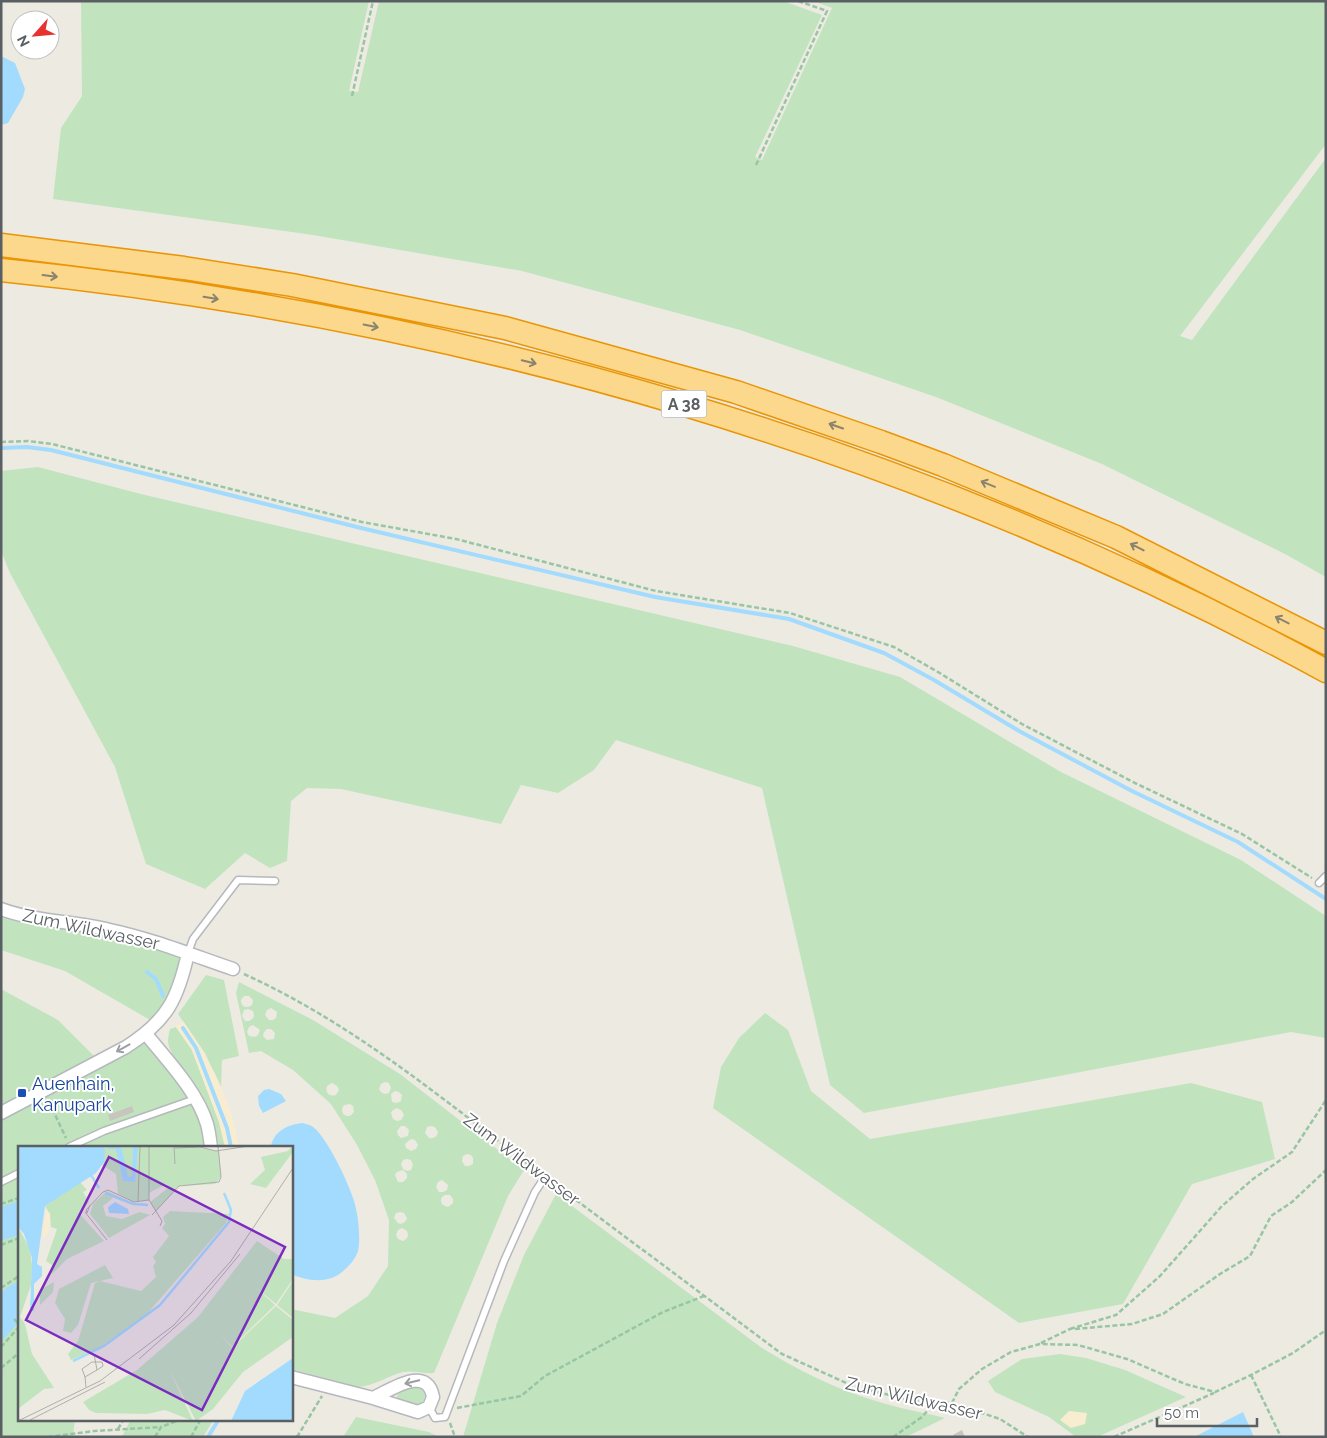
<svg xmlns="http://www.w3.org/2000/svg" width="1327" height="1438" viewBox="0 0 1327 1438" font-family="Raleway,sans-serif">
<rect width="100%" height="100%" fill="#edeae2"/>
<path fill="#c1e4bf" fill-rule="evenodd" d="M81,1H369L349,91L358,92L379,1H783L822,15L755,157L762,160L832,8L813,1H1326V144L1180,336L1192,340L1326,158V577L1285,554L1102,464L936,397L740,330L522,271L313,235L53,199L61,128L82,96Z
M38,467L141,494L793,646L900,677L1061,772L1241,860L1326,916V1038L1291,1032L864,1113L830,1085L762,788L616,740L594,770L558,793L521,785L501,824L341,789L307,788L291,801L287,861L270,868L245,853L205,889L146,864L115,767L10,573L1,551V471Z
M1,909L188,953L157,1024L65,971L1,950Z
M206,975L224,980L239,1056L222,1060L221,1089L205,1053L178,1014Z
M239,982L313,1020L400,1074L524,1170L508,1196L434,1373C423,1374 414,1370 403,1372C387,1376 375,1386 358,1387L291,1369V1309L335,1318L368,1296L388,1266L389,1220L375,1180L357,1145L331,1104L293,1070L261,1051L249,1053L236,993ZM244,996H249L253,1000L252,1005C246,1009 241,1007 241,1000ZM271,1008L277,1012L276,1018L273,1020H269L265,1015L267,1010ZM248,1009L253,1011C255,1015 254,1019 249,1021H245L242,1016L244,1010ZM253,1025L260,1030L258,1035L255,1037L249,1036L247,1032L249,1027ZM267,1029H271L275,1033L274,1039L267,1040L263,1036L264,1032ZM385,1082L389,1083L391,1088L389,1093C384,1095 381,1093 379,1089L381,1084ZM332,1083L337,1086L339,1090L336,1095C329,1097 325,1093 327,1086ZM395,1091L399,1092L402,1095L401,1101L397,1103L392,1102L391,1094ZM350,1104L353,1106L354,1112L350,1116C343,1117 340,1111 344,1105ZM397,1108L402,1111L404,1115L401,1120L397,1121L393,1119L391,1113L393,1110ZM401,1126H405L409,1130L408,1136L401,1138L398,1135L397,1131ZM431,1126L435,1127L438,1132C437,1137 434,1139 429,1138L425,1133L427,1127ZM411,1139L415,1140L418,1145L416,1149L411,1151L406,1148L405,1144ZM467,1154L471,1155L473,1158V1164L469,1166H465L462,1161L463,1156ZM407,1159L411,1160L413,1165L411,1170L407,1171L403,1169L401,1164L403,1160ZM403,1170L407,1174V1178L403,1182H398L395,1175L397,1172ZM442,1180L448,1185L447,1190L443,1192H439L436,1187L438,1182ZM445,1195H450L453,1199V1203L448,1207L443,1205C440,1201 440,1197 445,1195ZM400,1212L404,1213L407,1218C406,1222 402,1225 398,1223L394,1218L396,1213ZM402,1228L407,1231C409,1235 408,1239 403,1241L398,1239L396,1235L398,1230Z
M1,989L58,1020L99,1061L146,1034L195,1099L211,1147H19V1419H75L73,1437H1Z
M765,1013L788,1030L811,1091L870,1139L1191,1083L1262,1102L1275,1159L1192,1184L1123,1304L1019,1323L713,1108L721,1067L739,1038Z
M176,1027L192,1050L219,1122L225,1147H219C216,1127 210,1108 199,1091C191,1077 169,1057 168,1041C168,1037 169,1033 170,1029Z
M556,1194L762,1348C798,1370 833,1388 873,1400C897,1408 921,1412 945,1418L906,1437H463L497,1323L524,1255Z
M1060,1354L1086,1358L1125,1370L1186,1397L1097,1437H1076L1049,1417L995,1392L988,1381L1022,1359Z
M418,1387L422,1389L425,1396C421,1411 408,1403 397,1400V1395C403,1389 411,1388 418,1387Z
M356,1417L429,1432L439,1437H343Z
M131,1419H214L203,1437H122Z"/>
<path fill="#f9edd1" d="M183,1021C210,1060 231,1098 239,1147H225L219,1122L192,1050L176,1027Z
M1069,1411L1087,1413L1085,1424L1071,1428L1060,1420Z"/>
<path fill="#a2dbfd" d="M1,56L15,63L25,89L23,97L8,123L1,125Z
M269,1089L281,1094L286,1101L263,1113L259,1106L258,1096L264,1090Z
M303,1123C306,1124 311,1125 313,1127C327,1137 349,1184 354,1201C358,1214 361,1238 358,1251C355,1260 349,1266 342,1272C328,1284 307,1281 291,1274V1147H271C273,1131 289,1124 303,1123Z
M19,1201V1235L1,1241V1207Z
M19,1281V1322L1,1342V1294L6,1288Z
M1243,1412L1254,1437H1193L1198,1435Z"/>
<g fill="none" stroke-linecap="round" stroke-linejoin="round">
<path stroke="#a2dbfd" stroke-width="4" d="M1,448L27,447L51,450L361,528L655,597L789,619L884,653L934,680L1019,731L1132,791L1238,842L1326,899
M147,972L156,979L163,996
M183,1028L196,1048L227,1128L231,1147
M208,1437L219,1419"/>
</g>
<path fill="#c8c5bf" d="M132,1106L134,1112L110,1121L108,1115Z
M962,1430L965,1437H954L953,1435Z"/>
<g fill="none" stroke-linecap="round" stroke-linejoin="round">
<defs>
<path id="lane" d="M1319,883L1326,876
M188,953L193,939L238,880L275,881
M69,1147L104,1131L195,1099
M1,1182L19,1173
M429,1407L435,1418L445,1417L504,1261L535,1192L545,1177"/>
<path id="street" d="M1,909C36,922 74,921 110,930C152,939 192,955 233,969
M146,1034C167,1060 197,1091 207,1124C209,1131 210,1139 211,1147
M1,1113L126,1047C167,1021 178,999 188,953
M291,1377L373,1398L418,1412L429,1407L433,1397C427,1364 391,1390 373,1398"/>
<path id="highway" d="M1,245L184,268L292,285L505,328L736,392L881,442L943,465L1116,537L1326,643
M1,270C464,317 917,448 1326,671"/>
</defs>
<use href="#lane" stroke="#b5b8bc" stroke-width="9"/>
<use href="#street" stroke="#b5b8bc" stroke-width="15"/>
<use href="#highway" stroke="#ea9505" stroke-width="25"/>
<path stroke="#98c5a3" stroke-width="2.5" stroke-dasharray="5 2.5" stroke-linecap="butt" d="M352,96L373,1
M756,165L827,11L798,1
M1,442L28,441L52,444L362,522L456,539L656,591L790,613L894,647L938,672L1022,724L1135,783L1242,834L1312,878
M244,974C352,1023 443,1099 537,1171
M49,1102L66,1138
M552,1182L782,1354L853,1386L910,1400L952,1403L1000,1419L1028,1437
M1,1204L19,1198
M1,1245L19,1238
M1,1288L19,1276
M14,1319L19,1324
M1070,1329L1116,1315L1160,1276L1222,1206L1253,1179L1292,1152L1326,1100
M1075,1329L1132,1324L1163,1314L1220,1274L1250,1256L1271,1216L1292,1202L1326,1170
M1041,1343L1070,1329
M1,1347L19,1327
M1,1368L19,1353
M1251,1375L1281,1437
M952,1403L959,1389L982,1369L1011,1352L1040,1344L1078,1345L1127,1359L1185,1384L1215,1392L1251,1375L1293,1353L1326,1330
M457,1408L521,1396L545,1376L663,1312L704,1296
M450,1423L455,1437
M118,1429L124,1419
M48,1437L94,1431L161,1427
M155,1437L161,1427L182,1419
M191,1437L201,1419
M297,1437L322,1396
M893,1437L922,1417L935,1402
M1114,1437L1214,1393"/>
<use href="#lane" stroke="#fff" stroke-width="6"/>
<use href="#street" stroke="#fff" stroke-width="12"/>
<use href="#highway" stroke="#fbd88c" stroke-width="22"/>
</g>
<defs><path id="oneway-shaft" d="M-6 0H5M1.5-3L5.5 0L1.5 3" fill="none" stroke-width="1.6" stroke-linecap="round" stroke-linejoin="round" transform="scale(1.25)"/></defs>
<g stroke="#8a836f">
<use href="#oneway-shaft" transform="translate(50 276) rotate(7)"/>
<use href="#oneway-shaft" transform="translate(211 298) rotate(9)"/>
<use href="#oneway-shaft" transform="translate(371 326) rotate(11)"/>
<use href="#oneway-shaft" transform="translate(529 362) rotate(14)"/>
<use href="#oneway-shaft" transform="translate(836 426) rotate(-161)"/>
<use href="#oneway-shaft" transform="translate(988 484) rotate(-158)"/>
<use href="#oneway-shaft" transform="translate(1137 547) rotate(-153)"/>
<use href="#oneway-shaft" transform="translate(1282 620) rotate(-153)"/>
</g>
<g stroke="#9c9fa1">
<use href="#oneway-shaft" transform="translate(123 1048) rotate(151)"/>
<use href="#oneway-shaft" transform="translate(412 1382) rotate(166)"/>
</g>
<rect fill="#1a4fb4" stroke="#fff" stroke-width="2" x="17" y="1088" width="10" height="10" rx="2.5"/>
<g text-anchor="middle" dominant-baseline="central" stroke-width="4" stroke-linejoin="round" paint-order="stroke">
<rect fill="#fff" stroke="#8c8f92" stroke-width="1" x="661.5" y="390.5" width="45" height="27" rx="4"/>
<g font-size="16" font-weight="bold" fill="#5a5f63">
<text x="684" y="404">A 38</text>
</g>
<g font-size="18" fill="#5a5f63" stroke="#fff">
<text transform="translate(91 929) rotate(12)">Zum Wildwasser</text>
<text transform="translate(522 1159) rotate(37)">Zum Wildwasser</text>
<text transform="translate(914 1398) rotate(13)">Zum Wildwasser</text>
</g>
<g font-size="18" fill="#164399" stroke="#fff" text-anchor="start">
<text x="32" y="1083">Auenhain,<tspan x="32" dy="21">Kanupark</tspan></text>
</g>
</g>
<g transform="translate(18 1146)">
<rect width="275" height="275" fill="#edeae2"/>
<path d="M86,0L176,1L201,5L203,31L197,38L161,40L138,65L132,56L150,42L148,38L131,47V54L116,56L100,48L98,28L84,19ZM273,1L275,6L248,42L232,38L247,24L243,11L270,5ZM62,36L69,44L65,46L71,56L61,67L86,95L49,113L34,128V119L28,115L39,83L33,81L32,68L27,60ZM89,45L115,57H130L116,58L87,48L95,52L85,60L88,70L104,73L122,66L132,69L91,92L72,68L75,58ZM152,65L211,68L208,77L128,169L84,200L53,214L50,208L60,195L77,137L82,135L123,145L138,131L135,120L138,116L135,111L151,90L144,82L147,78L145,71ZM0,81L12,103L14,120L13,139L2,171L7,178L14,208L36,242L26,243L0,263ZM239,95L266,113H275V133L258,158L234,138L257,159L214,201L200,185L214,202L258,160L275,174V191L225,226L195,263L178,275L152,225L175,275L147,264L129,268L78,267L71,264L65,256L119,224L180,171ZM87,119L95,132L73,137L60,179L53,187L45,185L47,173L37,157L41,143ZM275,135V172L259,159ZM36,136L35,146L22,159V144Z" fill="#c1e4bf"/>
<path d="M28,64L32,68V76L30,87L24,94Z" fill="#f9edd1"/>
<path d="M0,0H86L87,4L86,16L78,27L27,60L19,118L24,121V130L16,138V165H12L14,112L6,88L0,81ZM90,0H103L110,31L114,30L115,0H120L117,36L105,35L98,3H90ZM97,56L110,63L111,68L91,67L90,61ZM275,212V275H213L227,245Z" fill="#a2dbfd"/>
<path fill="none" stroke="#a2dbfd" stroke-width="2.5" d="M61,0L64,34M73,29L81,42M87,47L115,58L130,59M0,49L15,53L21,37L44,25H54L64,34M55,215L86,200L142,159L211,76L213,64L206,47M242,235L266,240L275,236M243,239L275,246"/>
<path fill="none" stroke="#aeaeab" stroke-width="1" d="M131,0V54L144,75L142,80M156,0L157,18M157,2L182,1L198,5L231,0M120,56L122,0M72,59L69,67L68,64L85,46L90,44L116,56L131,54M67,66L89,94M134,69L161,40L201,36L203,31L200,0M121,213L173,167L222,108M67,231L64,223L74,216H84L85,220L79,224M68,241L67,231L79,224L76,208M12,274L87,236M0,275L82,235L156,179L213,115L275,22"/>
<path fill="#7b2cbf" fill-opacity="0.15" stroke="#7b2cbf" stroke-width="2.5" d="M91,11L267,101L184,264L8,174Z"/>
<rect width="275" height="275" fill="none" stroke="#5a5f63" stroke-width="2.5"/>
</g>
<rect width="1327" height="1438" fill="none" stroke="#5a5f63" stroke-width="5"/>
<g transform="translate(35 35) rotate(243)"><circle r="24" fill="#ffffff" stroke="#bdbfc1"/>
<path d="M0-4L9 19L0 12L-9 19Z" fill="#e53330"/>
<text y="-8" font-size="14" font-weight="bold" text-anchor="middle" fill="#5a5f63">N</text>
</g>
<path d="M1157 1418v8h100v-8" fill="none" stroke="#5a5f63" stroke-width="2.5"/>
<text x="1164" y="1418" font-size="15" fill="#5a5f63" stroke="#ffffff" stroke-width="4" paint-order="stroke">50 m</text>
</svg>
